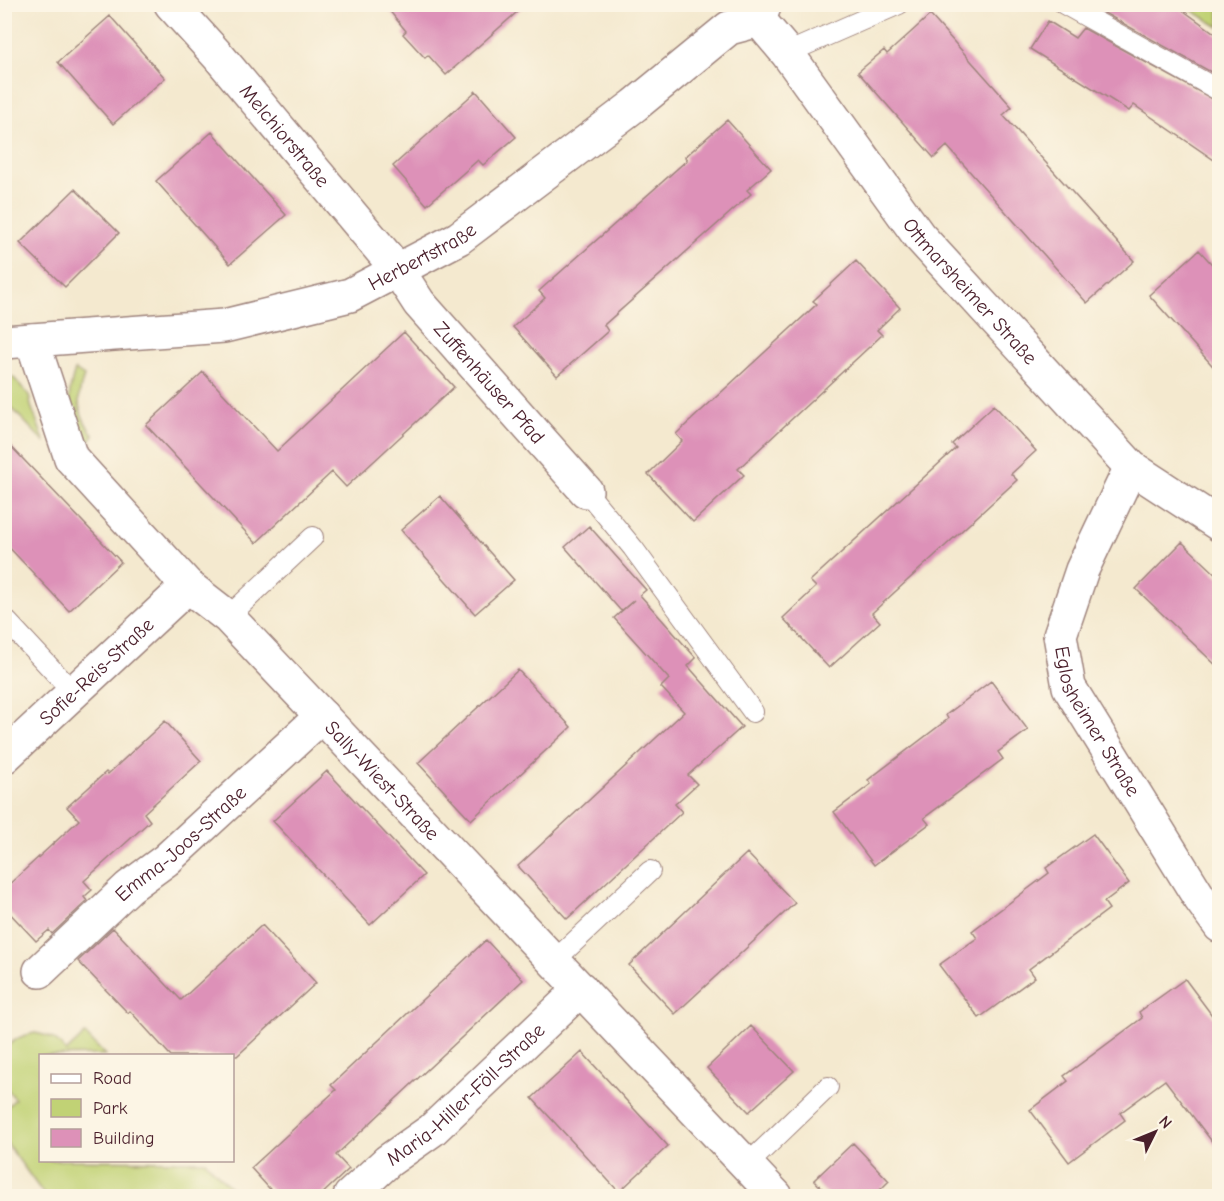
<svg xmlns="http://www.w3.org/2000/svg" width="1224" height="1201" viewBox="0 0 1224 1201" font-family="'Comic Neue',sans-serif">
<rect width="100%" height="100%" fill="#fcf5e5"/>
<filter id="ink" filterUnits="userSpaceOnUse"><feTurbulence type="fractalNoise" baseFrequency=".0167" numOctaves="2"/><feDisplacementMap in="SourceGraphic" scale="12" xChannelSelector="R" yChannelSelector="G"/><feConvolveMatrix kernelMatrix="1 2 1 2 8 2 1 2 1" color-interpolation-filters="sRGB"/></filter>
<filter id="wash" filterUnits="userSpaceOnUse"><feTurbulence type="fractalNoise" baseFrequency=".008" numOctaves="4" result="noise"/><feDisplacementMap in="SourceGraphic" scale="24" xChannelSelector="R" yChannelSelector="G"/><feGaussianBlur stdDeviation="1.35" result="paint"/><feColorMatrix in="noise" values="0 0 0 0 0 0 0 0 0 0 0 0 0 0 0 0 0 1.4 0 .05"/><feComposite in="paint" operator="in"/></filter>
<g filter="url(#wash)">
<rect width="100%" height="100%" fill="#f4e9cf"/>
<path fill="#c1d275" stroke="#867850" stroke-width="1.5" d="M1183,5H1219V27Z
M75,370L84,376C75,401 78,415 94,436L87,445C67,418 65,401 75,370Z
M5,377H13L29,395L31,406L45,443L5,401Z
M35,1033C51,1036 57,1039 66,1052L85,1034L105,1055L40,1056V1160L205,1161L239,1196H45L5,1141V1109L15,1099L5,1086V1052C10,1040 23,1035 35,1033Z"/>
<g id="blocks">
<path fill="#dd91b8" d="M384,4H526L446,75L428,55L425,58L403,34L406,31Z
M1100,4H1174L1220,37V77L1097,9Z
M930,15L1012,107L1003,115L1134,261L1087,303L947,146L934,158L858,72L884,50L887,54Z
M110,16L165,78L113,124L58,62Z
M1048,21L1075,38L1083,28L1220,103V164L1134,105L1129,111L1030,49Z
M476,91L516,137L483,165L478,160L427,205L393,166Z
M727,120L771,169L747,190L751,194L604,325L608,331L557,376L513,327L545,298L539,291L687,160L685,157Z
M212,132L286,215L230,264L156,181Z
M75,189L119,233L65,287L20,243Z
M1199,250L1220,273V374L1149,295Z
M856,261L900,308L877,330L882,335L738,469L744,475L693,522L648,474L682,441L676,434L817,304L813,301Z
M404,332L454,387L346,487L332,472L256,543L146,425L203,372L277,451Z
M994,405L1036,451L1011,474L1017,480L872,613L880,622L829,668L783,618L816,587L810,581L956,448L952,444Z
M4,439L121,562L69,611L4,542Z
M440,496L514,580L475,614L401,530Z
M589,526L646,590L640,595L696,658L688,666L742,727L688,775L697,784L675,804L682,812L567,919L518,866L684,712L661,687L669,679L614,618L634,600L621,611L565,547Z
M1182,542L1220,578V669L1136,589Z
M518,670L571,727L471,820L418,763Z
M991,681L1028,730L998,752L1003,759L924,818L929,824L874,865L834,812L871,784L868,780L948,719L946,715Z
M165,721L201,761L144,813L150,821L84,881L92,890L84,897L87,901L52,934L49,930L36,941L4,907V889L79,820L67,807L106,772L108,774Z
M327,771L424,875L370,925L273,821Z
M1093,834L1129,883L1104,902L1109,909L1029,969L1035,977L979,1018L939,965L977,938L972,931L1049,873L1046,868Z
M747,853L795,903L675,1014L629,965Z
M262,925L316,983L237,1056H171L130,1011L128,1013L78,961L113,928L181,1000Z
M486,940L523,980L336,1155L349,1169L319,1197H277L251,1168L336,1090L331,1085Z
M1185,979L1220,1026V1152L1165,1080L1120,1113L1125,1120L1069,1162L1030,1110L1068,1081L1064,1076L1142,1018L1139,1012Z
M751,1026L794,1071L749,1112L707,1068Z
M582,1052L668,1146L619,1192L532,1098Z
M853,1143L889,1181L873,1197H830L814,1180Z"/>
</g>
</g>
<g filter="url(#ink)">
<use href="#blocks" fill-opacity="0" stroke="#9f847d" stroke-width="1.5"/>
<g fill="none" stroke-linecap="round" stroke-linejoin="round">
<defs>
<path id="service" d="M1064,4L1220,91
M787,53L899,4
M586,491L633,548L753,712
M228,617L313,537
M4,618L74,693
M554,961L650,871
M747,1165L828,1087"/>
<g id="minor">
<path id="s1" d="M171,4L220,58L397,269L419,303L586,491"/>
<path id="s2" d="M759,20L787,53L919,236L1131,467L1220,525"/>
<path id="s3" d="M32,340L71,458L188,586L228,617L776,1196"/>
<path id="s4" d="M4,342L224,326L350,295L459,238L635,105L729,28L759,20L765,4"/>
<path id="s5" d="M1131,467L1082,570L1060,635L1069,687L1199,897L1220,926"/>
<path id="s6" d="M4,757L188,586"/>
<path id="s7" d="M40,971L129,887L166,860L322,716"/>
<path id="s8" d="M350,1196L388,1161L432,1130L581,989"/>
</g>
</defs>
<use href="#service" stroke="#9f847d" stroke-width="22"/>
<use href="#minor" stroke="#9f847d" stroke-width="36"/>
<use href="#service" stroke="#fff" stroke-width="20"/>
<use href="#minor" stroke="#fff" stroke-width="33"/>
</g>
</g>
<g text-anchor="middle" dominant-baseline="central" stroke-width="4.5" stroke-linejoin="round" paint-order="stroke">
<g font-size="20" fill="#4a1f2b" stroke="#fcf5e5">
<text stroke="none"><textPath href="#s1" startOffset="174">Melchiorstraße</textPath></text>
<text stroke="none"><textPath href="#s4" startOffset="432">Herbertstraße</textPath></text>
<text stroke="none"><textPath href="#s2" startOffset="344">Ottmarsheimer Straße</textPath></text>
<text stroke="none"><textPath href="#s1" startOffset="495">Zuffenhäuser Pfad</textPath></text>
<text stroke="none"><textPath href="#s6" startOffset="126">Sofie-Reis-Straße</textPath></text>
<text stroke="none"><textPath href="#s5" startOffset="278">Eglosheimer Straße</textPath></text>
<text stroke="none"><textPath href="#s3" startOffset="573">Sally-Wiest-Straße</textPath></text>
<text stroke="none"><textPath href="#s7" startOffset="190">Emma-Joos-Straße</textPath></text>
<text stroke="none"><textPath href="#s8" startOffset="154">Maria-Hiller-Föll-Straße</textPath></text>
</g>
</g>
<rect width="1224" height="1201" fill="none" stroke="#fcf5e5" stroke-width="24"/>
<rect x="39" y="1054" width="195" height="108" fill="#fcf5e5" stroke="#b59f9b" stroke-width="1.5"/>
<rect x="51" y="1074" width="30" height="9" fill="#ffffff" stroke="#b59f9b" stroke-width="1.5"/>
<text x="93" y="1084" font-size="18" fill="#4a1f2b">Road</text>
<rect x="51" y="1099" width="30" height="18" fill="#c1d275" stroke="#b59f9b" stroke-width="1.5"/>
<text x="93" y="1114" font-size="18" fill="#4a1f2b">Park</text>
<rect x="51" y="1129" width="30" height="18" fill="#dd91b8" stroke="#b59f9b" stroke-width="1.5"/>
<text x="93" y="1144" font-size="18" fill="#4a1f2b">Building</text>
<g transform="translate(1155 1132) rotate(47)" stroke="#fcf5e5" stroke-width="4.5" paint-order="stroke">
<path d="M0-4.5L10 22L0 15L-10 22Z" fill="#4a1f2b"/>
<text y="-9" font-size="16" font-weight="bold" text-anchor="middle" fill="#4a1f2b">N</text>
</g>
</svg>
